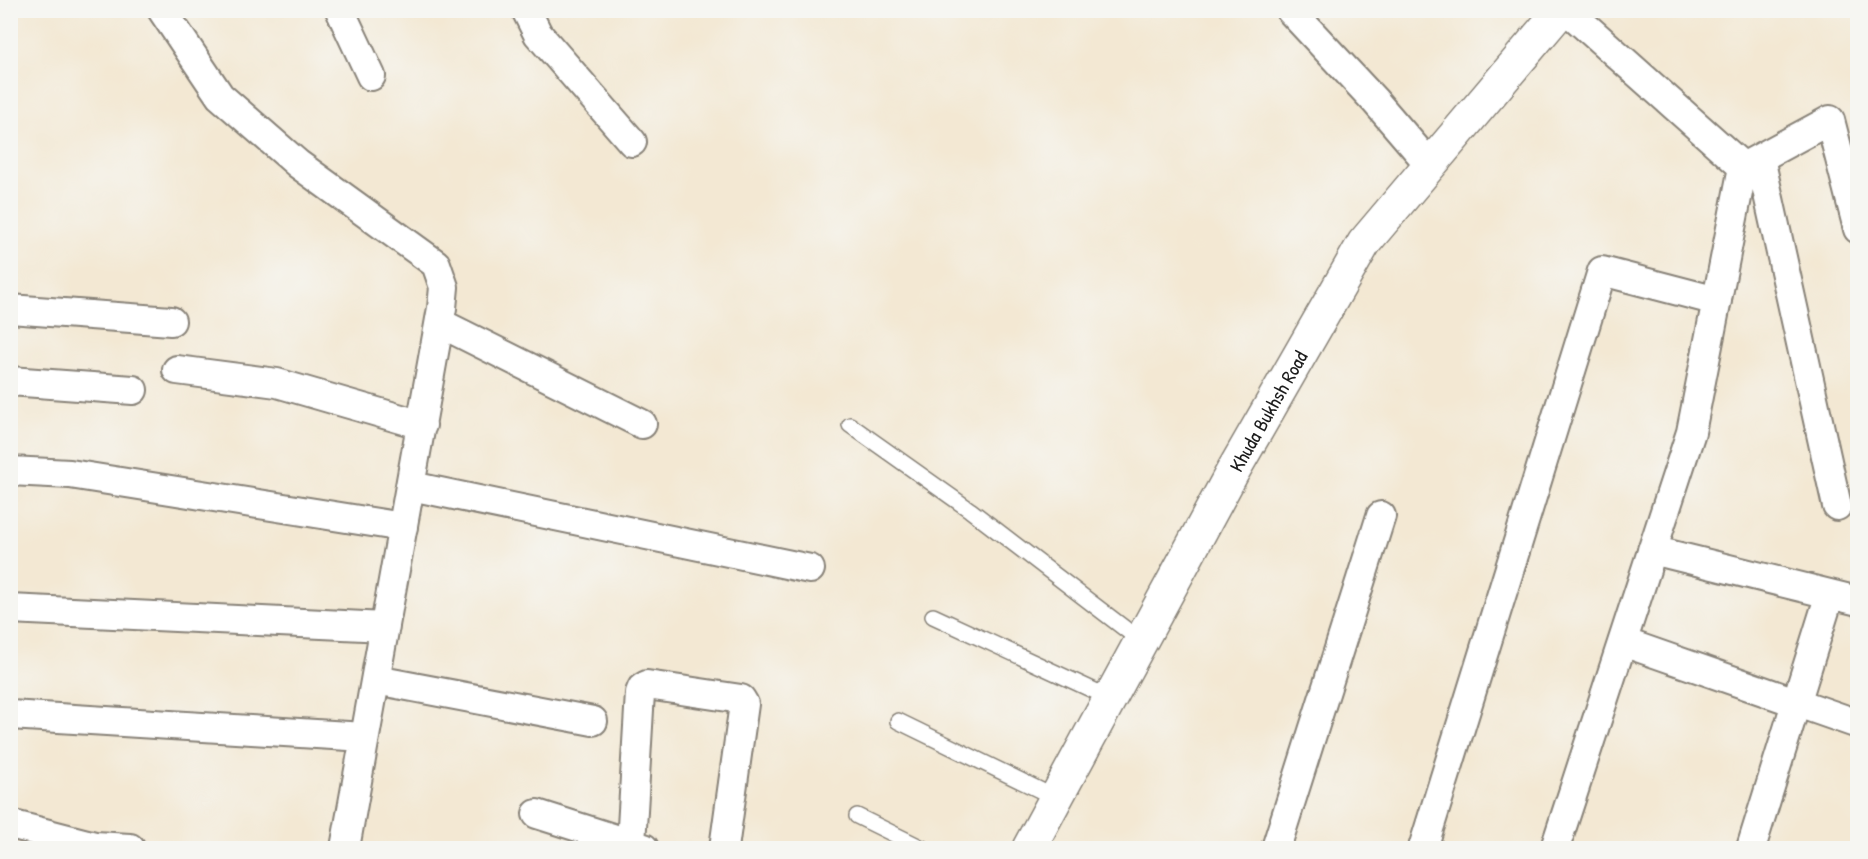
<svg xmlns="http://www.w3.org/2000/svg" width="1868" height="859" viewBox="0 0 1868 859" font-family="'Patrick Hand',sans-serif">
<rect width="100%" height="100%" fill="#f6f6f2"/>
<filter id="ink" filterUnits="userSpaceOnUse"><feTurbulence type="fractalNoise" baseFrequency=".0167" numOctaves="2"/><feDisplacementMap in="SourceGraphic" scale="12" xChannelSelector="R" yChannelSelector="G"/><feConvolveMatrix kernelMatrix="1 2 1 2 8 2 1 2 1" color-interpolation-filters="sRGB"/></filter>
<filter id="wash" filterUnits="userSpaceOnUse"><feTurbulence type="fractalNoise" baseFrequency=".008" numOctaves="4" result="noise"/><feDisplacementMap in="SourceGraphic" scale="24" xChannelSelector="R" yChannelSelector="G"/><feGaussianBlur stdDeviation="1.35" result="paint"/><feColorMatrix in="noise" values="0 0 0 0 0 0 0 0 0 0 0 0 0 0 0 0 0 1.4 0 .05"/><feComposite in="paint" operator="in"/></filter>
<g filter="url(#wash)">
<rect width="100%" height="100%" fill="#f3e8d3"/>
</g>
<g filter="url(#ink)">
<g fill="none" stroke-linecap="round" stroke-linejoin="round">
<defs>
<path id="service" d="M850,425L970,510L1141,641
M933,616L1110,698
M898,721L1056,798
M857,816L922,848"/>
<path id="minor" d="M162,10L220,96L298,164L436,264L444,287L442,308L345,848
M340,10L371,76
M526,10L538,34L632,142
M1290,10L1375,101L1430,165
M1567,10L1743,167
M1760,158L1837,506
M1743,167L1830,120L1858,229
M10,309L171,321
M440,323L642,424
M177,370L277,383L422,425
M10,381L133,390
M10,471L70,474L403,527
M411,486L810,569
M1652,550L1858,601
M10,609L385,627
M1623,642L1858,724
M376,680L593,721
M10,715L365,737
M537,814L644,848
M10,824L95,846L130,848
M631,844L640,693L642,688L647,685L741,699L744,704L724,848
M1276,848L1381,516
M1423,848L1602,271L1717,301
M1555,848L1691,432L1743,167
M1751,848L1830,594"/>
<g id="tertiary">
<path id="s1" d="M1029,848L1233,471L1364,243L1561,10"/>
</g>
</defs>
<use href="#service" stroke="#888278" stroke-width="18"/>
<use href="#minor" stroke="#888278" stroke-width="32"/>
<use href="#tertiary" stroke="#888278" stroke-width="36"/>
<use href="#service" stroke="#fff" stroke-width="15"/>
<use href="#minor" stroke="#fff" stroke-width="28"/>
<use href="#tertiary" stroke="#fff" stroke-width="33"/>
</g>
</g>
<g text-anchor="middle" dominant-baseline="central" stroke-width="4.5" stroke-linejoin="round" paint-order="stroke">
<g font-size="20" fill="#1c1c1c" stroke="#f6f6f2">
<text stroke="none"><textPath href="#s1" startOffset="498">Khuda Bukhsh Road</textPath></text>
</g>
</g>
<rect width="1868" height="859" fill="none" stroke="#f6f6f2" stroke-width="36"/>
</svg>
